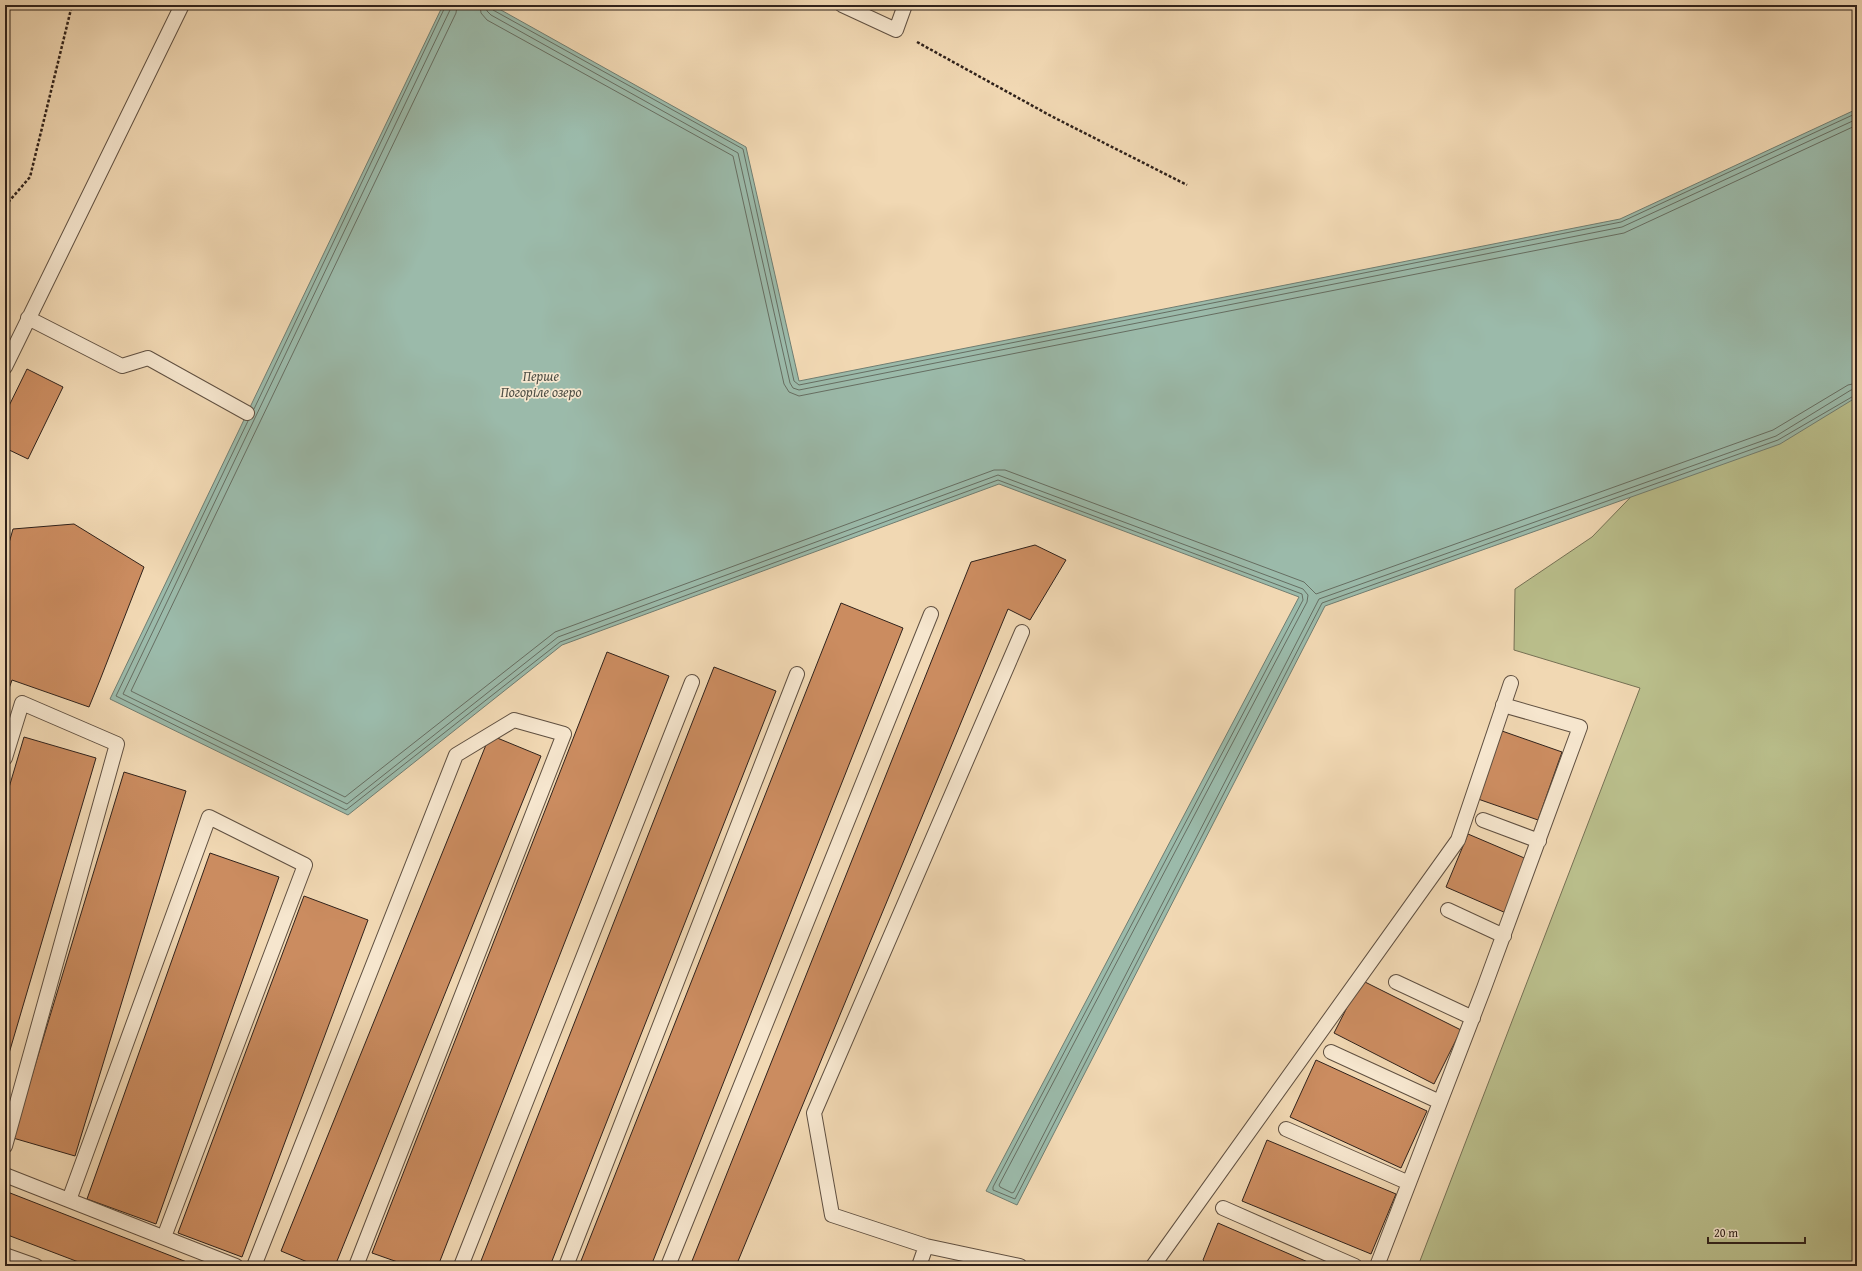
<svg xmlns="http://www.w3.org/2000/svg" width="1862" height="1271" viewBox="0 0 1862 1271" font-family="'Gentium Book Plus',serif">
<rect width="100%" height="100%" fill="#f1d8b3"/>
<filter id="stains"><feTurbulence type="fractalNoise" baseFrequency=".005" numOctaves="4"/><feColorMatrix values="0 0 0 0 .2 0 0 0 0 .09 0 0 0 0 .02 0 0 0 .5 -.17"/></filter>
<radialGradient id="worn" r=".72"><stop offset=".6" stop-color="#630" stop-opacity="0"/><stop offset="1" stop-color="#630" stop-opacity=".3"/></radialGradient>
<path fill="#babf8c" stroke="#757054" d="M1857,369V1266H1418L1640,688L1514,650L1515,589L1592,537L1714,411Z"/>
<path fill="#9bbaaa" stroke="#707d71" d="M443,5H492L746,147L799,381L1620,219L1857,109V397L1780,444L1325,606L1017,1205L986,1191L1299,597L999,484L562,645L348,815L110,699Z"/>
<g fill="none" stroke-linecap="round" stroke-linejoin="round">
<path stroke="#666e62" stroke-width="1" d="M451,5L450,10L123,694L347,804L558,637L998,475L1303,589L1308,595L1307,602L999,1185L1000,1187L1012,1193L1014,1192L1319,599L1776,436L1851,390L1857,389
M457,5L456,13L131,691L345,797L555,632L994,470H1005L1304,582L1316,594L1773,430L1848,385L1857,383
M480,5L481,13L487,20L733,156L784,384L789,392L799,396L1624,233L1857,125
M486,5L487,11L491,15L738,153L790,383L793,388L799,390L1622,227L1857,119
M491,5L493,10L743,149L794,381L799,385L1621,222L1857,113
M254,409L446,5
M248,421L116,696L346,810L560,642L998,480L1302,594L1303,600L993,1187V1190L1015,1199L1322,603L1778,440L1857,394"/>
</g>
<path fill="#cb8c60" stroke="#30221b" d="M27,369L63,387L28,459L5,448V414Z
M74,524L144,567L100,680L89,707L12,680L5,700V557L13,529Z
M1035,545L1066,560L1030,620L1008,609L736,1266H690L971,562Z
M841,603L903,628L651,1266H579Z
M607,652L669,676L438,1266H409L372,1253Z
M714,667L776,691L550,1266H479Z
M1502,731L1562,752L1538,820L1478,799Z
M490,735L541,756L335,1266H317L281,1251Z
M24,737L96,758L5,1067V801Z
M124,772L186,791L75,1156L13,1138Z
M1468,834L1529,860L1506,913L1446,887Z
M210,853L279,877L156,1224L87,1199Z
M304,896L368,920L242,1257L178,1233Z
M1361,980L1461,1030L1434,1084L1334,1033Z
M1316,1060L1427,1111L1401,1168L1290,1117Z
M1267,1140L1396,1194L1371,1254L1242,1201Z
M5,1191L197,1266H89L5,1234Z
M1218,1223L1317,1266H1209L1203,1260Z"/>
<g fill="none" stroke-linecap="round" stroke-linejoin="round">
<defs>
<path id="lane" d="M842,5L896,30L905,5
M28,318L122,366L148,358L247,413
M5,367L182,5
M5,758L22,703L117,744L5,1146
M1483,820L1539,841
M1448,910L1504,936
M1396,982L1473,1018
M1331,1052L1440,1102
M1286,1129L1409,1183
M5,1175L236,1266
M69,1200L209,817L305,865L164,1237
M1223,1208L1355,1266
M5,1255L36,1266
M254,1266L456,755L514,720L564,734L356,1266
M461,1266L692,682
M566,1266L797,674
M668,1266L931,614
M919,1266L926,1246
M1020,1266L926,1246L832,1215L814,1113L1022,632
M1153,1266L1458,840L1511,683
M1377,1266L1484,988L1580,727L1503,705"/>
</defs>
<use href="#lane" stroke="#605041" stroke-width="16"/>
<path stroke="#30221b" stroke-width="2.5" stroke-dasharray="3 2" stroke-linecap="butt" d="M917,42L1051,116L1187,185
M5,206L30,177L72,5"/>
<use href="#lane" stroke="#f6e6ce" stroke-width="14"/>
</g>
<g text-anchor="middle" dominant-baseline="central" stroke-width="3.5" stroke-linejoin="round" paint-order="stroke">
<g font-size="14" font-style="italic" fill="#505046" stroke="#f6e6ce">
<text x="541" y="376">Перше<tspan x="541" dy="16">Погоріле озеро</tspan></text>
</g>
</g>
<rect width="1862" height="1271" fill="none" stroke="#f1d8b3" stroke-width="20"/>
<rect x="6" y="6" width="1850" height="1259" fill="none" stroke="#30221b" stroke-width="2"/>
<rect x="10" y="10" width="1842" height="1251" fill="none" stroke="#30221b"/>
<path d="M1708 1237v6h97v-6" fill="none" stroke="#30221b" stroke-width="2"/>
<text x="1714" y="1237" font-size="12" fill="#30221b" stroke="#f6e6ce" stroke-width="3" paint-order="stroke">20 m</text>
<rect width="100%" height="100%" filter="url(#stains)"/>
<rect width="100%" height="100%" fill="url(#worn)"/>
</svg>
